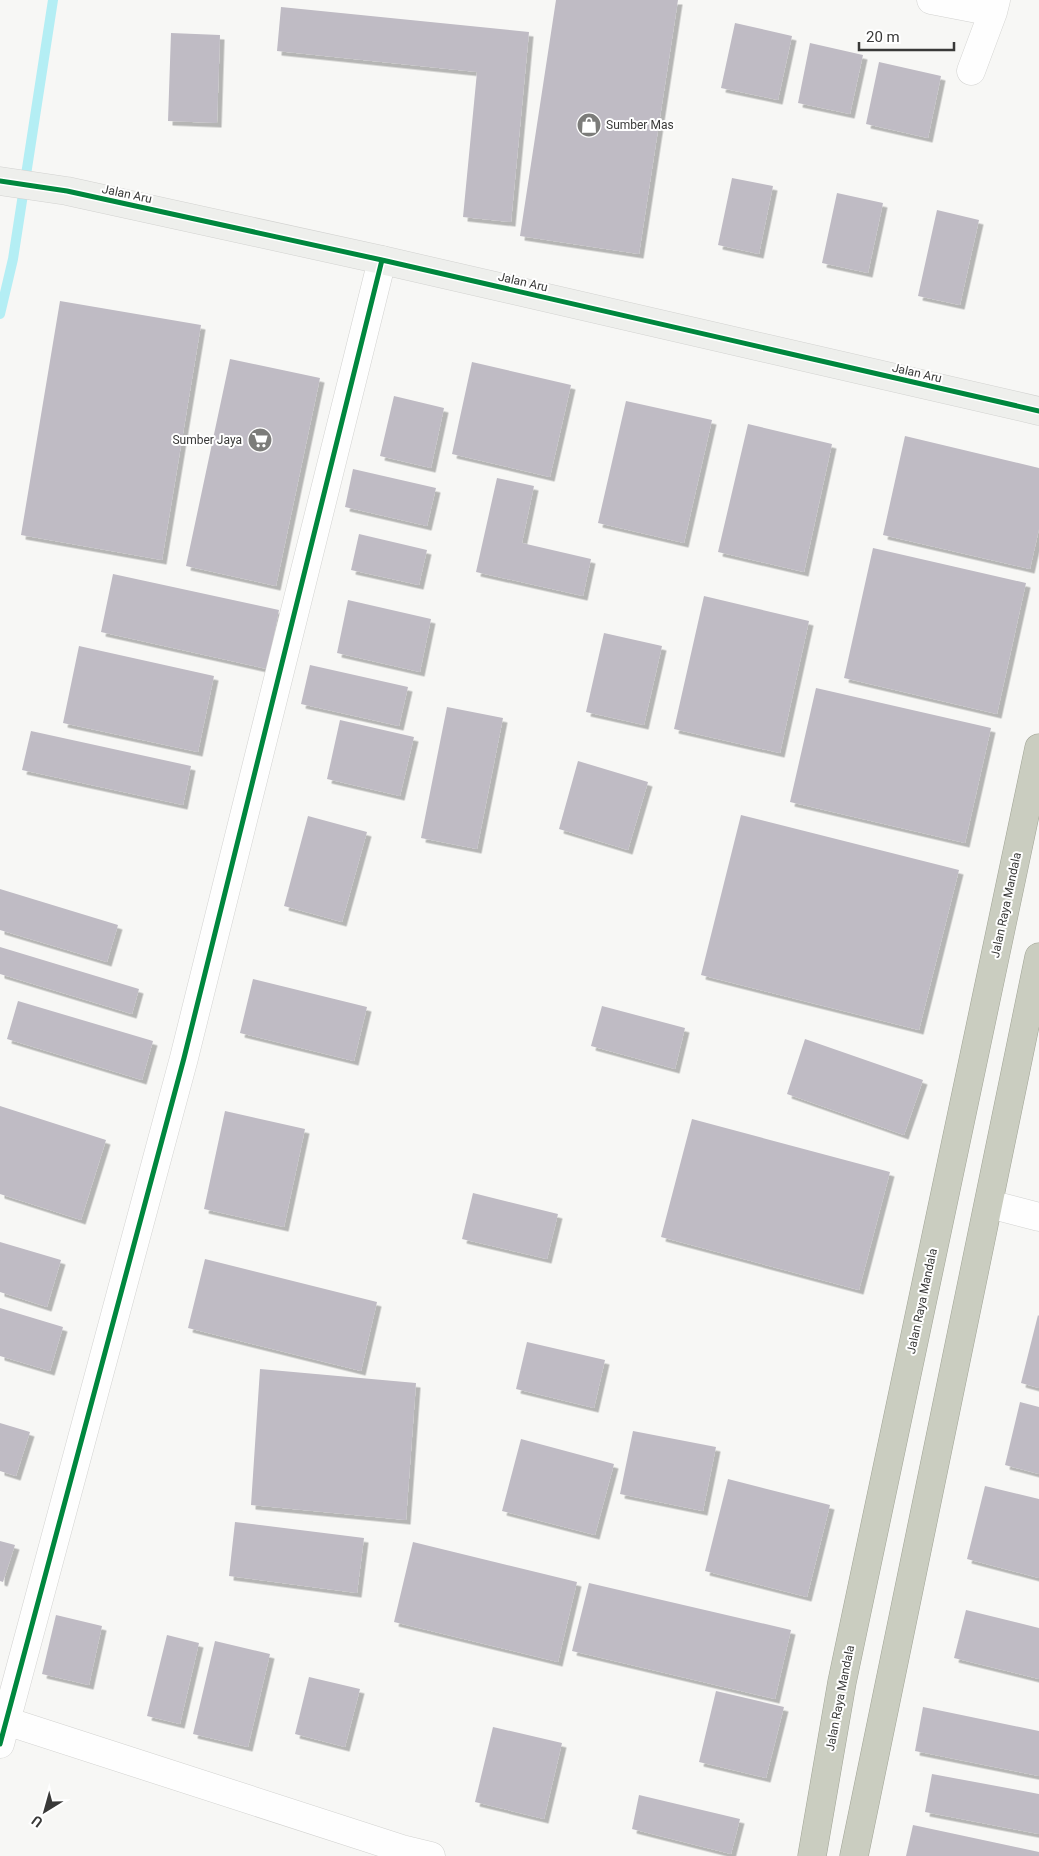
<svg xmlns="http://www.w3.org/2000/svg" width="1039" height="1856" viewBox="0 0 1039 1856" font-family="Roboto,sans-serif">
<defs>
<filter id="shadow"><feDropShadow dx="4.5" dy="4.5" stdDeviation="0" flood-color="#0004"/></filter>
</defs>
<rect width="100%" height="100%" fill="#f7f7f5"/>
<g fill="none" stroke-linecap="round" stroke-linejoin="round">
<path stroke="#b4eef4" stroke-width="10" d="M0,314L13,259L53,0"/>
</g>
<path fill="#bfbbc4" filter="url(#shadow)" d="M556,0H678L639,254L520,236Z
M281,7L529,32L511,222L463,217L477,72L277,51Z
M735,23L792,36L778,100L721,88Z
M171,33L220,35L217,123L168,121Z
M810,43L863,55L850,114L798,103Z
M879,62L941,76L928,138L866,124Z
M732,178L773,186L759,254L718,245Z
M837,193L883,203L868,273L822,263Z
M937,210L979,220L960,305L918,296Z
M60,301L201,325L162,560L21,535Z
M230,359L320,378L276,586L186,566Z
M472,362L571,385L550,477L452,454Z
M394,396L444,408L431,468L380,456Z
M626,401L712,420L684,543L598,523Z
M748,424L832,444L804,572L718,552Z
M905,436L1039,468V529L1030,569L883,535Z
M353,469L436,488L427,526L345,507Z
M497,478L534,486L522,543L591,559L583,596L476,572Z
M359,534L427,550L419,585L351,570Z
M873,548L1026,583L997,714L844,678Z
M113,574L279,610L267,669L101,632Z
M704,596L809,621L780,753L674,729Z
M348,600L431,619L420,672L337,653Z
M604,633L662,646L644,725L586,712Z
M79,646L214,676L198,752L63,723Z
M310,665L408,687L399,726L301,704Z
M816,688L991,728L965,843L790,802Z
M447,707L503,718L477,849L421,838Z
M340,720L414,737L400,796L327,779Z
M31,731L191,766L183,805L22,770Z
M578,761L648,782L628,850L559,829Z
M741,815L959,870L919,1030L701,975Z
M308,816L367,832L342,922L284,906Z
M0,889L118,925L107,962L0,930Z
M0,947L139,989L132,1014L0,974Z
M253,979L367,1007L354,1061L240,1033Z
M18,1001L153,1041L142,1080L7,1039Z
M602,1006L685,1028L675,1069L591,1046Z
M805,1039L923,1080L904,1135L787,1094Z
M0,1106L106,1140L81,1220L0,1194Z
M225,1111L305,1129L284,1227L204,1209Z
M692,1119L890,1172L859,1290L661,1237Z
M473,1193L558,1214L547,1259L462,1239Z
M0,1242L61,1260L47,1307L0,1292Z
M205,1259L377,1302L361,1371L188,1328Z
M0,1308L63,1327L50,1371L0,1356Z
M1038,1315L1039,1316V1388L1021,1383Z
M527,1342L605,1360L594,1408L516,1389Z
M260,1369L416,1383L406,1520L251,1505Z
M1020,1402L1039,1407V1474L1005,1465Z
M0,1423L30,1432L16,1476L0,1471Z
M633,1431L716,1447L703,1511L620,1494Z
M521,1439L614,1464L595,1535L502,1511Z
M728,1479L830,1505L807,1597L705,1571Z
M985,1486L1039,1499V1578L967,1559Z
M235,1522L364,1538L357,1593L229,1576Z
M0,1541L15,1545L3,1582L0,1581Z
M413,1542L577,1582L558,1662L394,1622Z
M589,1583L791,1630L775,1699L572,1651Z
M966,1610L1039,1628V1679L954,1658Z
M56,1615L102,1626L89,1685L42,1674Z
M167,1635L199,1643L180,1724L147,1716Z
M215,1641L270,1654L248,1747L193,1734Z
M309,1677L360,1689L345,1747L295,1734Z
M716,1691L784,1707L766,1778L699,1762Z
M923,1707L1039,1731V1776L915,1751Z
M493,1727L562,1743L544,1819L475,1802Z
M932,1774L1039,1794V1834L925,1812Z
M639,1795L740,1819L731,1854L632,1829Z
M913,1825L1039,1852V1856H906Z"/>
<g fill="none" stroke-linecap="round" stroke-linejoin="round">
<defs>
<path id="street" d="M931,0L993,12
M971,71L993,12L996,0
M989,1204L1039,1217
M0,1719L402,1849L431,1856
M0,1744L184,1058L382,260"/>
<path id="secondary" d="M0,181L67,191L382,260L1039,411"/>
<path id="highway" d="M812,1856L842,1682L1039,748
M854,1856L1039,957"/>
</defs>
<use href="#street" stroke="#d2d2d0" stroke-width="29"/>
<use href="#secondary" stroke="#d2d2d0" stroke-width="29"/>
<use href="#highway" stroke="#9fa294" stroke-width="29"/>
<use href="#street" stroke="#fefefe" stroke-width="28"/>
<use href="#secondary" stroke="#eeefec" stroke-width="28"/>
<use href="#highway" stroke="#cacdc0" stroke-width="28"/>
<defs>
<path id="cycleway" d="M0,181L67,191L382,260L1039,411
M0,1744L184,1058L382,260"/>
</defs>
<use href="#cycleway" stroke="#fff" stroke-width="8"/>
<use href="#cycleway" stroke="#00873e" stroke-width="5"/>
</g>
<defs>
<symbol id="shop-disc" viewBox="-11 -11 22 22"><circle r="9.5" fill="#7c7c7a" stroke="#fff"/><path d="M-5-2.5h2.3a2.7 3.5 0 0 1 5.4 0H5L5.5 6h-11ZM-1.5-2.5h3a1.5 2.3 0 0 0-3 0Z" fill="#fff"/></symbol>
<symbol id="supermarket-disc" viewBox="-11 -11 22 22"><circle r="9.5" fill="#7c7c7a" stroke="#fff"/><path d="M-6-5.5h2.5l.6 2H6L4.5 2H-2.5L-4.4-4H-6ZM-1.5 3.2a1.3 1.3 0 1 0 .1 0ZM3 3.2a1.3 1.3 0 1 0 .1 0Z" fill="#fff"/></symbol>
</defs>
<g fill-rule="evenodd">
<use href="#shop-disc" x="575" y="111" width="28" height="28"/>
<use href="#supermarket-disc" x="246" y="426" width="28" height="28"/>
</g>
<g text-anchor="middle" dominant-baseline="central" stroke-width="4" stroke-linejoin="round" paint-order="stroke">
<g font-size="12" fill="#393938" stroke="#fff" text-anchor="start">
<text x="606" y="125">Sumber Mas</text>
<text x="242" y="440" text-anchor="end">Sumber Jaya</text>
</g>
<g font-size="12" fill="#393938" stroke="#fff">
<text transform="translate(127 194) rotate(12)">Jalan Aru</text>
<text transform="translate(523 282) rotate(13)">Jalan Aru</text>
<text transform="translate(917 373) rotate(13)">Jalan Aru</text>
<text transform="translate(1006 905) rotate(-78)">Jalan Raya Mandala</text>
<text transform="translate(922 1301) rotate(-78)">Jalan Raya Mandala</text>
<text transform="translate(840 1698) rotate(-79)">Jalan Raya Mandala</text>
</g>
</g>
<g transform="translate(45 1811) rotate(217)" stroke="#ffffff" stroke-width="4" paint-order="stroke">
<path d="M0-4L9 19L0 12L-9 19Z" fill="#393938"/>
<text y="-8" font-size="14" font-weight="bold" text-anchor="middle" fill="#393938">U</text>
</g>
<path d="M859 42v8h95v-8" fill="none" stroke="#393938" stroke-width="2.5"/>
<text x="866" y="42" font-size="15" fill="#393938" stroke="#ffffff" stroke-width="4" paint-order="stroke">20 m</text>
</svg>
